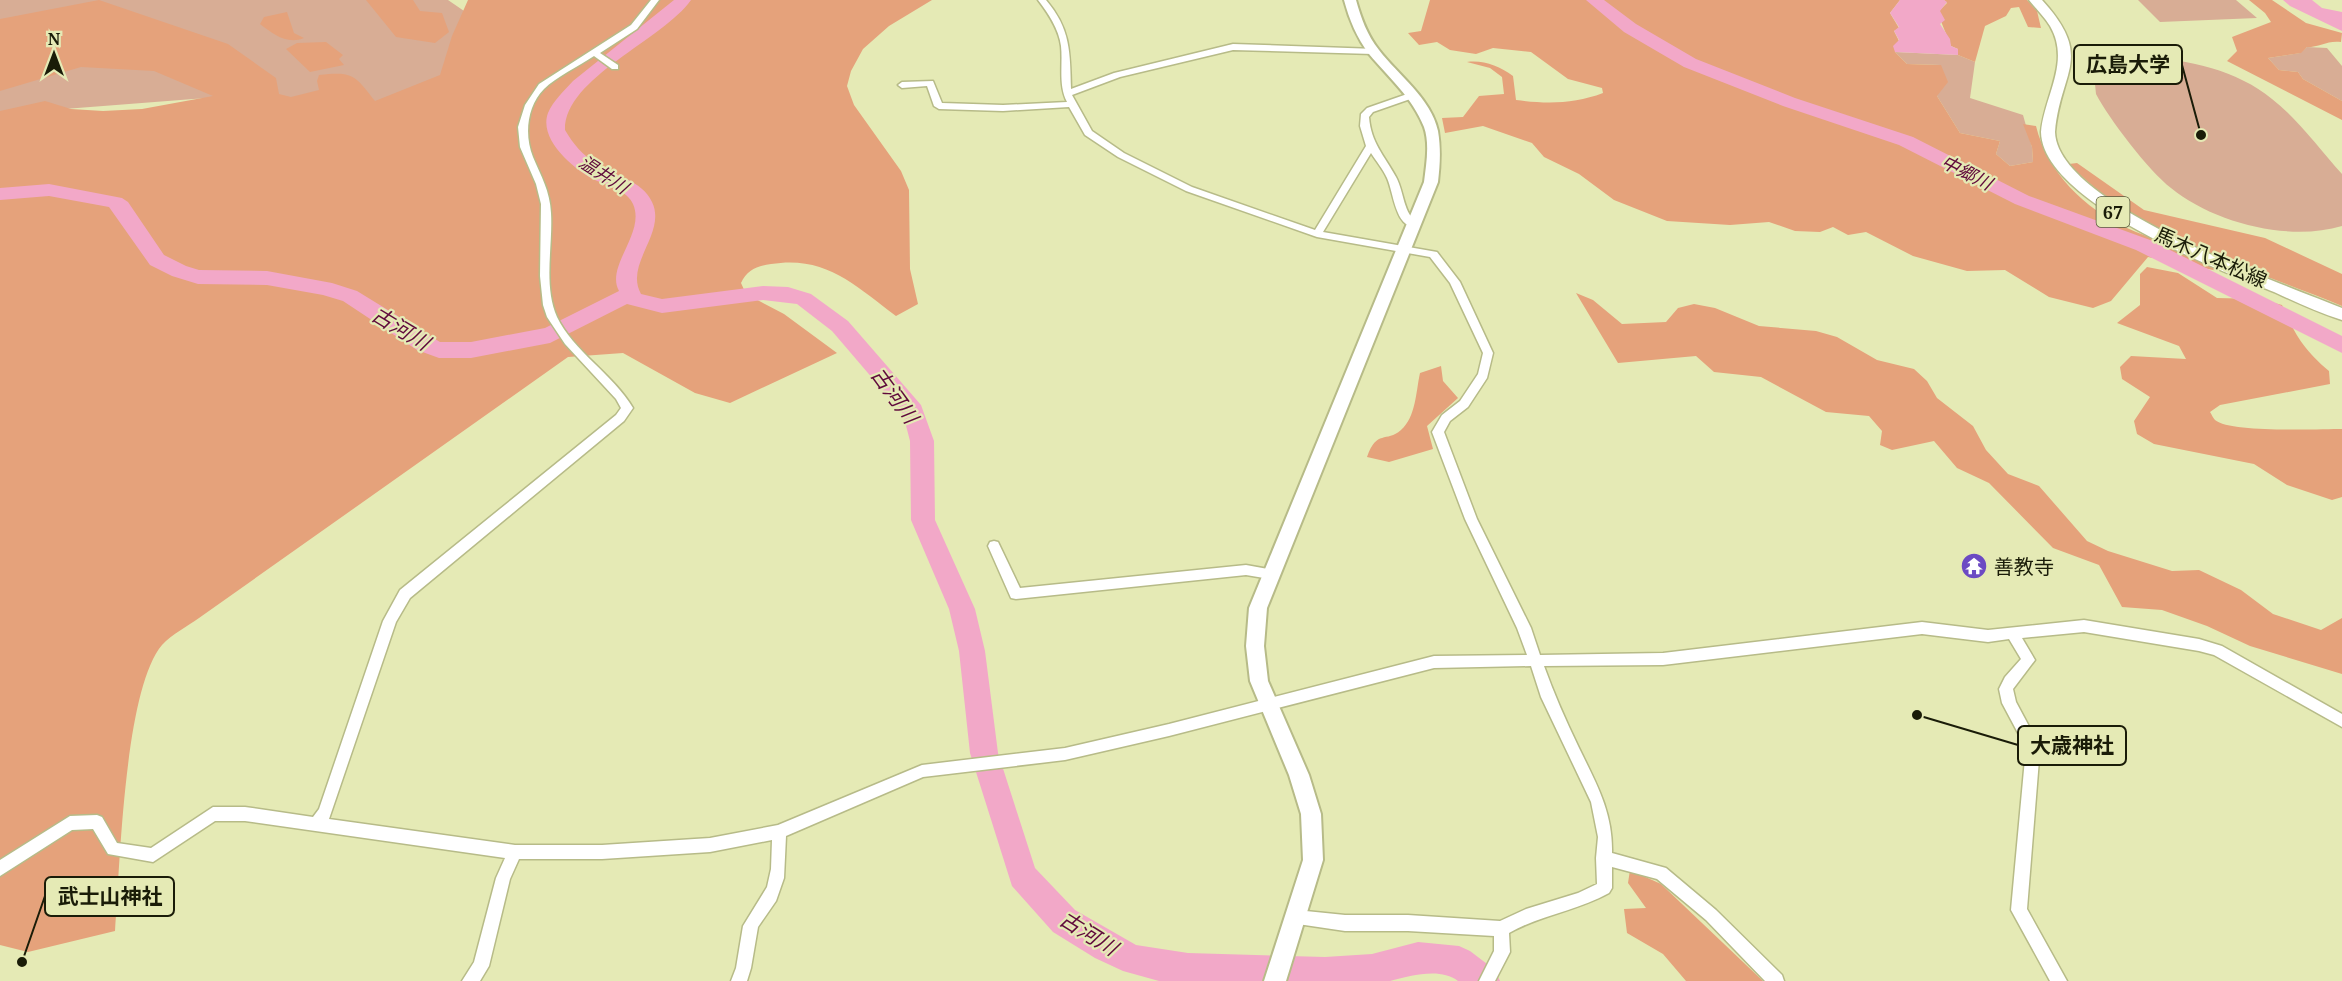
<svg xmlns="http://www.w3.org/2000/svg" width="2342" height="981" viewBox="0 0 2342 981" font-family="'Noto Serif','Noto Sans JP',serif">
<rect width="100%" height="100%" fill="#e5eab5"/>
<path fill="#d8ad95" d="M0,0H448L483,24L518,167L232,96L0,114Z
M2138,0H2236L2257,18L2160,22Z
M2307,47L2327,48L2342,66V101L2303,79L2298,72L2279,70L2268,58L2300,53Z
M1895,52L1958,55L1975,62L1970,98L2023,115L2032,147L2033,162L2010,166L1996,154L2000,141L1960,133L1937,96L1941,65L1907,64Z
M2145,57C2189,60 2237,70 2272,99C2298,119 2320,150 2342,174V226C2289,242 2214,223 2171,188C2149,171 2109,119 2096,94L2095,84L2102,69L2126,59Z"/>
<path fill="#e5a27b" d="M99,0L228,44L276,78L279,94L291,97L319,90L317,81L319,75C353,71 355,75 375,101L440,75L452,36L468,0H932L889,26L863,49L851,71L847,86L854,105L901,171L909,190L910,269L918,304L896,316C855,285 825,255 771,264C757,266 747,270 741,283L746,294L784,314L837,353L730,403L695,393L623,353L568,357L199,618C188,626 172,634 162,645C124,690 120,867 115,931L28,952L0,945V111L45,101L71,109L103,111L142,109L213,96L154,71L81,67L0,91V19Z
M366,0H413L420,11L442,13L449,32L435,43L396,37Z
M1430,0H1900L1890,13L1899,28L1894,31L1899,41L1895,52L1907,64L1941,65L1948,82L1937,96L1960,133L2000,141L1996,154L2010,166L2033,162L2032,147L2023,124L2036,126C2047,172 2085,209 2127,228C2158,242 2191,250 2218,271L2148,257L2111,301L2093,308L2049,297L2005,270L1967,271L1913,256L1866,232L1848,235L1833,227L1820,232L1795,231L1769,222L1730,225L1667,221L1614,200L1579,174L1544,157L1532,143L1483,126L1445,133L1442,118L1463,117L1479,96L1504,94L1502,77L1490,68L1467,62C1484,60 1499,66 1513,76L1516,100C1547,104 1574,104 1603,93L1602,88L1568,79L1531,52L1493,48L1476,54L1450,50L1437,42L1419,45L1408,33L1421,31Z
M1944,0H2027L2037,11L2041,28L2028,27L2019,7L2011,8L2006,16L1985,26L1975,62L1958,55V49L1951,46C1947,33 1940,24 1939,11L1947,3Z
M2249,0H2272L2306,23L2342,33L2341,42C2328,40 2320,47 2307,47L2301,53L2268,58L2279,70L2298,72L2303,79L2342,101V120L2227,61L2237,51L2232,37L2271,22L2265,13Z
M287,12L294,33L304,38C287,45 273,34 260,24L264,17Z
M326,42L343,55L339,59L344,65L310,72L286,49L297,43Z
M2077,163L2144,210L2265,238L2342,274V306C2248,267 2142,239 2069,164Z
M2147,267L2178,273L2217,298L2259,299L2282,305C2295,335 2304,350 2329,371L2330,384L2220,405L2210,412C2212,415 2213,418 2215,420C2230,433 2319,429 2342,429V497L2332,500L2287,485L2254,464L2154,444L2137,434L2134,421L2150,397L2122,379L2120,367L2131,356L2186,359L2179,346L2117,323L2140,305V274Z
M1576,293L1593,300L1622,324L1666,322L1678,308L1694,304L1715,308L1759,326L1816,331L1837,337L1877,360L1914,369L1927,381L1937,398L1973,426L1986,450L2008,474L2039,486L2087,541L2108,551L2172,571L2199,570L2241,590L2273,614L2321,630L2342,618V674L2250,646L2207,626L2162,610L2122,607L2099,565L2053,548L1989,483L1957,468L1934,441L1892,450L1880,445L1882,431L1869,416L1826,412L1761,377L1714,372L1696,356L1618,363Z
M1441,366L1443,381L1458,398L1427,426L1433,449L1389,462L1367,457C1377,429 1386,443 1401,430C1416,417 1416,391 1420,373Z
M1630,870L1661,884L1763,981H1686L1663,954L1627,933L1624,909L1646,908L1628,883Z"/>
<path fill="#f2a8c8" d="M1900,0H1944L1947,2L1940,11L1945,20L1940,24L1950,39L1951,46L1958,49V55L1895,52L1893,46L1899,40L1894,31L1899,27L1890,13Z
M2283,0H2312L2322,8L2342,12V31L2290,6Z"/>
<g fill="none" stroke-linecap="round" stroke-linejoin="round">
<path stroke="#f2a8c8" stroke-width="4.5" d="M1321,981L1325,973"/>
<path fill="#f2a8c8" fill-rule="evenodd" d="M674,0H691C663,40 564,78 565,130C573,144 583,155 596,164C614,176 642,180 652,202C667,233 624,264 641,294L662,299L763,286L788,287L811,294L848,321L921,405L934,441L935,520L975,609L985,651L998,753L1035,868L1075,910L1136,945L1188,953L1325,957L1372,954L1418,942L1459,946L1470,951L1495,970L1500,981H1458C1440,967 1410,976 1390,981H1159L1123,971L1095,958L1053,932L1012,886L970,753L959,651L949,609L911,520L910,441L903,414L832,331L797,304L763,300L662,313L627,304L550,343L471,358H439L417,350L343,301L323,295L267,285L198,284L172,276L150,265L109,207L49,196L0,200V188L49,184L122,198L128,202L164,255L186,266L199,270L267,271L332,283L357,291L440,342H471L545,328L619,291C605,266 646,233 633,204C628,191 607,185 595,180C575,170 538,140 548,113C553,101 564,91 573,81Z
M1586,0H1604L1636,24L1696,59L1795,98L1913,137L2029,196L2150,240L2342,336V353L2136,250L2015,204L1899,145L1783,106L1684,67L1624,32Z"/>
<defs>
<path id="street" d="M651,0H659L637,29L600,53L618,65V69H612L594,56C579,66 556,77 544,89C527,106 524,135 533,157C541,176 550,191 551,213C553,246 543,285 557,317C573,351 613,374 633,408L624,421L410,598L396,622L329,819L515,845H602L710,838L778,825L922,765L1065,748L1169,724L1434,656L1527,655L1517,628L1465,519L1432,432L1442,415L1460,401L1478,374L1483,353L1450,283L1430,257L1317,237L1186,191L1118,157L1085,135L1069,107L1003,111L939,109L934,106L927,86L902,88L898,85L902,82L933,81L942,103L1003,105L1067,102C1058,85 1063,64 1061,46C1059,29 1048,13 1038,0H1046C1071,29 1070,53 1071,89L1114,73L1233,44L1376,49V53L1373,54L1233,50L1120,77L1072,95L1092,131L1124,153L1192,187L1315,230L1366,146L1360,126L1361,114L1367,108L1410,93H1416V97L1373,112L1369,117C1371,143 1384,155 1396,177C1404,191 1403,214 1418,223V227C1395,230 1394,193 1387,178C1383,169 1376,161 1371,153L1323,232L1437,252L1460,282L1493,353L1487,378L1468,407L1450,421L1444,432L1477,519L1531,628L1540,655L1663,653L1922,622L1988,630L2084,620L2199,639L2222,646L2342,714V727L2214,655L2199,651L2084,632L2022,638L2035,660L2013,689L2016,702L2040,747L2027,909L2067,981H2050L2011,910L2026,748L2002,703L1999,689L2005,677L2021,659L2009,639L1988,642L1922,634L1663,665L1544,666C1554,694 1566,721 1579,748C1596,783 1613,812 1612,853L1666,868L1716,910L1782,975L1784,981H1765L1706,920L1657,879L1612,867V888L1609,893C1577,911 1540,915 1509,933L1510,952L1495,981H1479L1494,951V936L1408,931H1345L1291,923L1288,918L1291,913L1296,910L1345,915H1408L1500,921L1526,909L1578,893L1597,884L1596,858L1598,837L1591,802L1541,697L1531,666L1434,668L1169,736L1065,760L923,777L786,836L784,878L776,901L758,927L751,968L747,981H731L736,968L743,926L767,887L771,869L772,840L710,852L602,859H519L510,879L489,966L480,981H462L474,962L496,878L505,858L245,821H215L153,862L108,854L93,829L72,830L0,876V860L70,816L97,815L102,817L117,843L151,848L213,807H245L313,817L319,809L383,621L400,590L616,415L621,408L616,399L565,344L547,317L543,305L540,276L541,204L536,184L520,147L518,127L525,105L539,84L631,25Z
M994,541L998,542L1020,588L1246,565L1274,570L1276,574L1274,578L1270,579L1246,575L1016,599L1011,598L988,546L990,542Z"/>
<path id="secondary" d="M1344,0H1356C1361,18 1367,35 1379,50C1398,75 1431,98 1438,131C1441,149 1440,165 1438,182L1267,608L1264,646L1268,681L1309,775L1321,814L1323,860L1286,981H1264L1303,860L1301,814L1289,775L1250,681L1246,646L1249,608L1424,182C1426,165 1430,144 1424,127C1412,97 1389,78 1369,54C1357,38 1349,19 1344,0Z"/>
<path id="primary" d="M2029,0H2042C2095,58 2060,71 2055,132C2057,205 2281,283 2342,308V320C2319,313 2296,302 2274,292C2218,270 2042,201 2041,132C2044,96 2071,62 2050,26C2044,16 2036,9 2029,0Z"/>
</defs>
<use href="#street" stroke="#b7bb88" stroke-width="3"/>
<use href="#secondary" stroke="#b7bb88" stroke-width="4"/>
<use href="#primary" stroke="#b7bb88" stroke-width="3"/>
<use href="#street" fill="#fff" fill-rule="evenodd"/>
<use href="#secondary" fill="#fff" fill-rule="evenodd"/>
<use href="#primary" fill="#fff" fill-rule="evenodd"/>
</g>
<defs>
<symbol id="temple-disc" viewBox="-11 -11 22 22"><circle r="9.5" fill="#6c4ac3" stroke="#e5eab5"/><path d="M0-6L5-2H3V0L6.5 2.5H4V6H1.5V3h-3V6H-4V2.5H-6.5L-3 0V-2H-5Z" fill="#fff"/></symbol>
</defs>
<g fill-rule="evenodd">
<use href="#temple-disc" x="1959" y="551" width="30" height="30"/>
</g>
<g text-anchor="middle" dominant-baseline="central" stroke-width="4.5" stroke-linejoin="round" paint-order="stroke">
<g font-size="18" font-style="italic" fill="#600a3c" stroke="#e5eab5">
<text transform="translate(1967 172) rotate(27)">中郷川</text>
<text transform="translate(604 174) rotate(33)">温井川</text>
</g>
<rect fill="#e5eab5" stroke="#575a3c" stroke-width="1.5" x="2096.5" y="197" width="33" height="30" rx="4.5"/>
<g font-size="18" font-weight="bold" fill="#1a1c08">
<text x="2113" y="212">67</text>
</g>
<g font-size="20" fill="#1a1c08" stroke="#e5eab5">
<text transform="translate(2211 257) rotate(24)">馬木八本松線</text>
</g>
<g font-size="20" fill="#1a1c08" stroke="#e5eab5" text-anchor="start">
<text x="1994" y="566">善教寺</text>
</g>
<g font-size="21" font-style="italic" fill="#600a3c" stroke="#e5eab5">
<text transform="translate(401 328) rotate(31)">古河川</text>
<text transform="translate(895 395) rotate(54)">古河川</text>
<text transform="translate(1089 933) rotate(32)">古河川</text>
</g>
</g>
<path fill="none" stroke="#1a1c08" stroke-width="2" d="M2201 135L2182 65M1917 715L2018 745M22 962L45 896"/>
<g fill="#1a1c08" stroke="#e5eab5" stroke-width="2">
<circle cx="2201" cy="135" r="6"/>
<circle cx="1917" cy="715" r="6"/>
<circle cx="22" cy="962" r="6"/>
</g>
<g fill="#e5eab5" stroke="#1a1c08" stroke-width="2">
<rect x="2074" y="45" width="108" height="39" rx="6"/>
<rect x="2018" y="726" width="108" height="39" rx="6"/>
<rect x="45" y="877" width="129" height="39" rx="6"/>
</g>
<g font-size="21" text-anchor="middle" font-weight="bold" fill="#1a1c08">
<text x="2128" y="72">広島大学</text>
<text x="2072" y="753">大歳神社</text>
<text x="110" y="904">武士山神社</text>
</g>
<g transform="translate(54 54)" stroke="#e5eab5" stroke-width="4.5" paint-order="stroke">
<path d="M0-4.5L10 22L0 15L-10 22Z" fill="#1a1c08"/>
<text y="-9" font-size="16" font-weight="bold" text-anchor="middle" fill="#1a1c08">N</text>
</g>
</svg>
